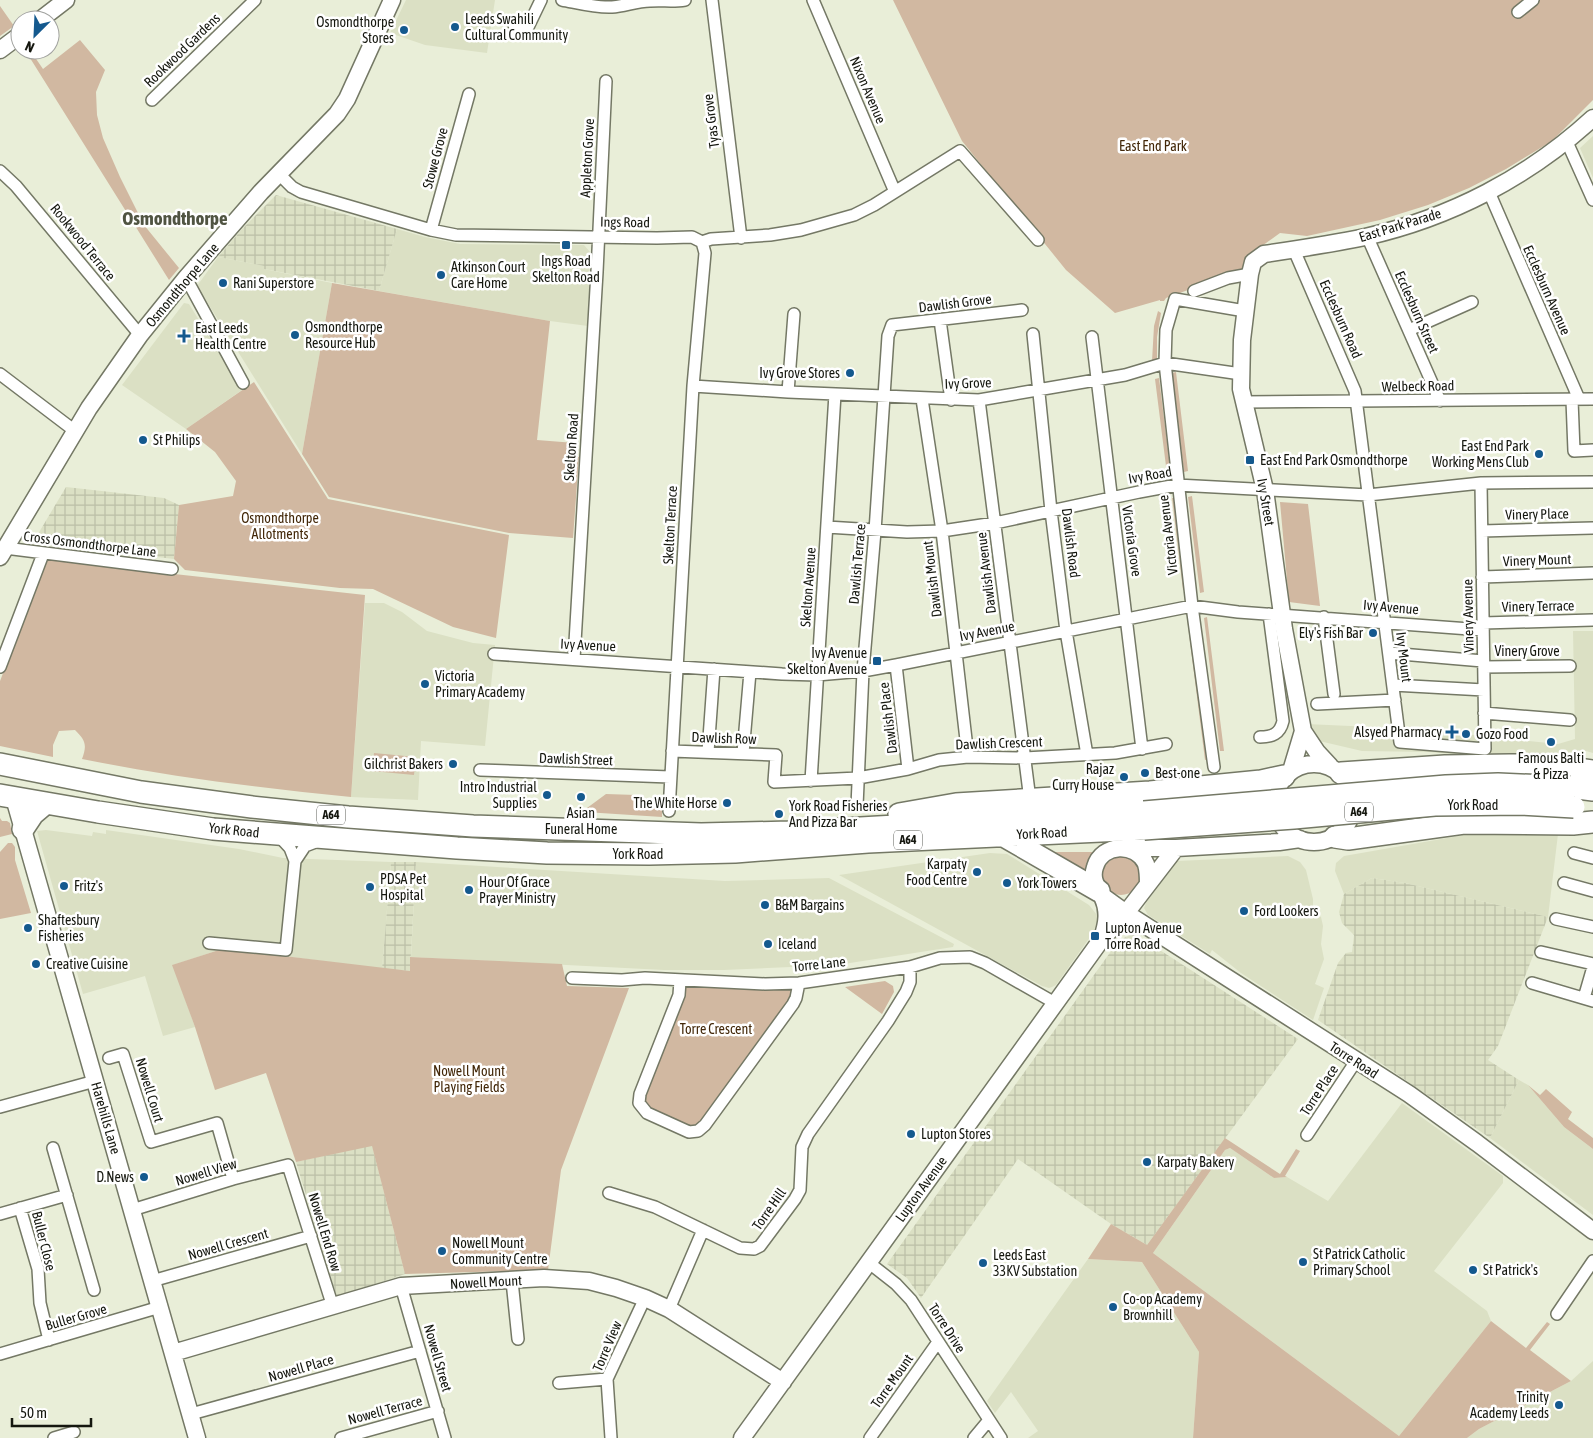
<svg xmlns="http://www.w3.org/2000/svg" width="1593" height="1438" viewBox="0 0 1593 1438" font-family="'Asap Condensed',sans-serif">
<defs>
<pattern id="industrial-grid" width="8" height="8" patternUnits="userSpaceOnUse" patternTransform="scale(1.25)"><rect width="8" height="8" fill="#dbe0c4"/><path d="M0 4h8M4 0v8" fill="none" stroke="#bbbfa7"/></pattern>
</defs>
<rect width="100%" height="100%" fill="#e9eed8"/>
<path fill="#dbe0c4" d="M406,0H495L487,53L425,45L390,33Z
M1593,136V178L1580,148Z
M397,229L425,237L460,244L584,245L590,252L588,326L550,321L379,291Z
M218,257L264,266V269L332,283L302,454L197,286Z
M184,303L189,304L242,390L186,429L122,385Z
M365,603H384L402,612L427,631L473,643L495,645L485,746L421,741L418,800L351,797Z
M1573,631H1593V753L1586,751L1575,755L1570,760L1462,755L1429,752L1362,751L1315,740L1306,724L1417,729L1558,744L1575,739Z
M46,830L92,836L93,832L106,834V830L239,849L283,858L391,862L382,969L284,956L219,950L173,965L195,1027L163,1036L145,976L83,994L37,831Z
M1470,834H1558L1548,917L1405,883L1372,878L1344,894L1335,871L1336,863L1344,856Z
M990,853L1007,854L1089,905L1097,915V922L1093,933L1056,985L1052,987L1049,988L1042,986L839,875Z
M1288,856L1300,862L1306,870L1313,899V912L1321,917L1323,926L1321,944L1324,959L1315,984L1324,988L1313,1020L1241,973L1212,950L1210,954L1148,915L1144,908L1146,903L1177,861Z
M416,862L725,881L829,878L954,944L953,947L837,965L724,970H664L411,957Z
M1519,1080L1528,1085L1564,1127L1593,1149V1215L1490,1138Z
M1402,1103L1503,1176V1183L1434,1271L1487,1311L1491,1321L1399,1436L1153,1253L1225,1150L1230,1148L1274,1178L1287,1177L1328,1201Z
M1088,1259L1142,1262L1199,1352L1193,1438H1028L1038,1431L1011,1392L995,1413L987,1401Z
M1593,1361V1438H1467L1479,1429L1571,1381Z"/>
<path fill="url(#industrial-grid)" d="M276,195L397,229L379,291L264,269V266L218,257L243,228Z
M66,487L164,498L179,505L174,559L37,543L35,539Z
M391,862H416L410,971L382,969Z
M1372,878L1405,883L1548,917L1498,1046L1488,1060L1519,1080L1490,1138L1318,1020L1338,963L1346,953L1352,952L1354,935L1342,923L1339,912L1344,894Z
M1131,935L1138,936L1298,1039L1147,1245L1111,1224L1018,1159L921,1298L907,1278L887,1264L1119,940Z
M372,1145L405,1274L337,1297L296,1162Z"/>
<path fill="#d1b8a1" d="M893,0H1593V100L1552,141L1506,169L1469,188L1428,205L1380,220L1307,236L1280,233L1252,253L1243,270L1166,298L1164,301H1160V300L1115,313L1066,270L962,141Z
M0,6L14,26L0,36Z
M80,40L105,70L96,92L97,115L103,138L120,177L144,225L179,268L169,280L25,50H30L43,69Z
M332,283L550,321L537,440L575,443L574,456L579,457L573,538L509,533L329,497L302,454Z
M1158,311L1161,313L1157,337V359L1155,361H1152L1154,326Z
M1176,372L1188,471L1184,472L1172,373Z
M1159,378L1171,474H1167L1155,379Z
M254,382L328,499L509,535L496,638L453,627L373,589L340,588L185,570L174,559L179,505L233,496L236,481L215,452L186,429Z
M1192,496L1204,592L1200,593L1188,497Z
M1172,498H1176L1187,590H1183Z
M1280,502L1308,504L1320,606L1289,602Z
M47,560L365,595L351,797C261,788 171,777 82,759C87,745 86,741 75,730L59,731L53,745V757L0,746V681Z
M1191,617L1209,759L1205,760L1187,618Z
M1207,617L1224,751H1220L1204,618Z
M374,753L416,757L414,775L372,771Z
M606,794L636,795L662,810V817L585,812L587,808Z
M0,818L2,821H7L10,823L12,834L0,837Z
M8,843H12L15,847V860L31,913L0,919V852Z
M1041,852H1096L1087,861L1084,874L1060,859L1059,854Z
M1102 876a19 19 0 1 1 38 0a19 19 0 1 1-38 0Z
M219,950L284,956L410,971V957L562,964L567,986L629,988L561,1170L548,1270L405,1274L372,1146L296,1162L266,1073L215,1090L195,1027L172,965Z
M680,981L799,983L798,990L698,1131L647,1113L639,1098Z
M885,981L893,986L894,992L882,1014L845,987Z
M1528,1085L1540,1095L1546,1089L1572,1112L1568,1119L1593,1138V1149L1564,1127Z
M1225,1138L1280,1174L1296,1149L1300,1151L1285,1176L1287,1177L1274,1178L1230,1148L1225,1150L1153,1253L1399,1436L1491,1321L1526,1348L1547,1322L1550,1324L1530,1350L1571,1381L1479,1429L1467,1438H1193L1199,1352L1142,1262L1088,1259L1111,1224L1147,1245Z"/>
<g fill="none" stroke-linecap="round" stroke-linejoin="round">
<defs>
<path id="street" d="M562,0C578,3 596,8 612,7C625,6 637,1 650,1C662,0 673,2 685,0
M712,0L741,238
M813,0L895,192
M1518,12L1533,0
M514,25L528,27L541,0
M152,100L255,0
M1567,142L1593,200
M0,171L16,186L140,335
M279,174L292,187L301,192L431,230L456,235L657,238L692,237L702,242
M1489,192L1579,399
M431,230L469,94
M1367,236L1440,401
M702,242L711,239L770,235L801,230L854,215L874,205L960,151L1038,240
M1294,250L1355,391L1400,742L1485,749L1481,483
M186,278L243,383
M1194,291L1228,278L1250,274
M940,320L951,400
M1409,330L1472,302
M1033,334L1051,511L1066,631L1087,755
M1092,337L1142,749
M0,374L75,431
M693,386L788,392L979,400L1125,375L1165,363L1241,374
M788,392L794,314
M922,399L942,531L968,757
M979,400L1029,792L1034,799
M1572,400L1574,451L1593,450
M1244,402L1593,399
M827,527L907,532L942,531L995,523L1139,492L1177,485L1368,495L1481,483L1593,482
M1482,531L1593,528
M5,548L172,569
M1482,577L1593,573
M1324,617L1334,694
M1483,623L1593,620
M1389,653L1483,661
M494,654L782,674L817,675L863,671L896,665L1192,606L1238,612L1483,630
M574,659L597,272L606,81
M896,665L908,769
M0,667L43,554
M1484,667L1570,666
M1393,685L1484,690
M1317,704L1395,700
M1484,713L1570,720
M1260,737C1272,737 1280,734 1283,721L1269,614
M672,751L776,755L774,782L858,778L908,769L939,760L968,757L1025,758L1115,753L1166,744
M708,752L714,669
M743,753L750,672
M1214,767L1192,606L1165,363L1166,330L1175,299L1245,311
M480,770L670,777
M811,781L835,394
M857,806L863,671L875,531L888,336L892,325L1022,310
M669,811L693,386L705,253L702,242
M278,835L290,848L295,861L305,846L318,841
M1574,853L1593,858
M1564,883L1593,891
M1556,919L1593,927
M209,943L286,950L295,861
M1541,952L1593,964
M572,978L622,980L645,978L765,984L799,983L910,967L940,958L970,957L985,963L1055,1003
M680,981L679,995L640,1094L639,1103L647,1113L689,1132L698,1131L705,1125L793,1004L796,998L799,983
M1532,983L1593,1001
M1584,998L1593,967
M109,1058L123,1054L151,1142L217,1123L233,1179
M0,1107L95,1081
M1307,1135L1356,1061
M53,1148L94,1290
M609,1193L655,1207L740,1248L754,1249L760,1246L795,1199L800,1190L802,1147L808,1134L888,1021L906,992L910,982V967
M20,1208L38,1269L40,1303L49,1340
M132,1210L233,1179L288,1165L333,1307
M0,1214L67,1195
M868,1262L896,1284L911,1300L1001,1438
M152,1281L311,1236
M512,1281L518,1339
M401,1286L445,1438
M669,1309L703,1230
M1557,1314L1593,1261
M0,1354L160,1307
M559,1383L607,1379
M191,1414L420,1351
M54,1438L74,1432
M341,1438L438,1411
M611,1438L607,1379L645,1298
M870,1438L938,1342
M974,1438L989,1420"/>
<path id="secondary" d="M40,20L66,0
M0,50L20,35
M0,557L89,408L140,335L186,278L261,192L337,114L347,99L392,0
M1275 803a39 39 0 1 1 78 0a39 39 0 1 1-78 0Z
M1330,766L1317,752L1303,731L1284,629L1265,490L1241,389L1242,340L1250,274L1253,262L1264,254C1298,249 1332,244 1365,237C1450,218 1529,177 1593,118
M1291,771L1303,731
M14,798L197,1438
M1124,848H1176L1279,842L1300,839
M1101,895L1126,913L1409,1094L1477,1143L1593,1231
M1102,938C1107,923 1109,911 1102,896C1097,886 1091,879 1095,867C1102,843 1136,842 1146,864C1148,871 1148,877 1148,884
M173,1353L401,1286L544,1278L589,1281L616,1288L645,1298L669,1309L783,1382
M742,1438L1101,940L1126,913L1176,848"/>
<path id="highway" d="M0,764L141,792L252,807L348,817L473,826L701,834L790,832L1144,812
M1341,773L1445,766L1510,765H1550L1593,771
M1570,787L1593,790
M0,795L98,812L213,829L457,848L547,853L649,854L735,852L868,842L1144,829
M899,814L956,804L1150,792L1261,781L1284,776
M23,829L33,814L46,803
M1002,835L1099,891
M1335,837L1348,839L1464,823L1573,824L1593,822"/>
</defs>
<use href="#street" stroke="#747865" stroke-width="14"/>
<use href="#secondary" stroke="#747865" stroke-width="19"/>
<use href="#highway" stroke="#747865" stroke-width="24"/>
<use href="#street" stroke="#fff" stroke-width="11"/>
<use href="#secondary" stroke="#fff" stroke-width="16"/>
<use href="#highway" stroke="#fff" stroke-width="21"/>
<defs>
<path id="highway-bridge" d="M1144,812L1446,786L1498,784L1570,787
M1144,829L1294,818L1435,805L1522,804L1574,807"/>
</defs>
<use href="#highway-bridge" stroke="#747865" stroke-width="24" stroke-linecap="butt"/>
<use href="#highway-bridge" stroke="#fff" stroke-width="21"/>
</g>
<g fill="#14598e" stroke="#fff" stroke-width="2">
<circle cx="455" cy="27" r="5"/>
<circle cx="404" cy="30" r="5"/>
<rect x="561" y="240" width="10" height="10" rx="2.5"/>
<circle cx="441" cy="275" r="5"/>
<circle cx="223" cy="283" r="5"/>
<circle cx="295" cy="335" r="5"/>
<path d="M181.5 328.5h5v5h5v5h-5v5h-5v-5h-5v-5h5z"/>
<circle cx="850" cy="373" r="5"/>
<circle cx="143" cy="440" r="5"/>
<circle cx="1539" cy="454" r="5"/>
<rect x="1245" y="455" width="10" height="10" rx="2.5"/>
<circle cx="1373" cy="633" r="5"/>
<rect x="872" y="656" width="10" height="10" rx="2.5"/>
<circle cx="425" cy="684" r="5"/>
<path d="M1449.5 724.5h5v5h5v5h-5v5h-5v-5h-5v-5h5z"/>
<circle cx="1466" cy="734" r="5"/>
<circle cx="1551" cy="742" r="5"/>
<circle cx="453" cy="764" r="5"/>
<circle cx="1145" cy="773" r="5"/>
<circle cx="1124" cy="777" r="5"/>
<circle cx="547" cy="795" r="5"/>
<circle cx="581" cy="797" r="5"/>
<circle cx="727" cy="803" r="5"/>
<circle cx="779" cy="814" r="5"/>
<circle cx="977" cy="872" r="5"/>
<circle cx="1007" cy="883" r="5"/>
<circle cx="64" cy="886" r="5"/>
<circle cx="370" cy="887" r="5"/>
<circle cx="469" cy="890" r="5"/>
<circle cx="765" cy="905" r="5"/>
<circle cx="1244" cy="911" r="5"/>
<circle cx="28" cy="928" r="5"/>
<rect x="1090" y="931" width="10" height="10" rx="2.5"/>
<circle cx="768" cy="944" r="5"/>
<circle cx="36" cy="964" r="5"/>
<circle cx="911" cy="1134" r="5"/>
<circle cx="1147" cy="1162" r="5"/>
<circle cx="144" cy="1177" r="5"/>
<circle cx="442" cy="1251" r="5"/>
<circle cx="1303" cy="1262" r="5"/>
<circle cx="983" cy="1263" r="5"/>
<circle cx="1473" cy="1270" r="5"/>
<circle cx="1113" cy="1307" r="5"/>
<circle cx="1559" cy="1405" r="5"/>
</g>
<g text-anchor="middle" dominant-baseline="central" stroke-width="5" stroke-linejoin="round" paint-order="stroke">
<g fill="#fff" stroke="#5b5d57" stroke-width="1">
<rect x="1345" y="802.5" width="28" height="19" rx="4"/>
<rect x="317" y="805.5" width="28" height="19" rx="4"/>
<rect x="894" y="830.5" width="28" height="19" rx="4"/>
</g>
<g font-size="12" font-weight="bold" fill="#15170f">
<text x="1359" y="812">A64</text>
<text x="331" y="815">A64</text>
<text x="908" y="840">A64</text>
</g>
<g font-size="14" fill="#15170f" stroke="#fff" text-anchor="start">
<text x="465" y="19">Leeds Swahili<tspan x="465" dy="16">Cultural Community</tspan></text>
<text x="394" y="22" text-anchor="end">Osmondthorpe<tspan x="394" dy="16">Stores</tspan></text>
<text x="566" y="261" text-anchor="middle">Ings Road<tspan x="566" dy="16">Skelton Road</tspan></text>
<text x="451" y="267">Atkinson Court<tspan x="451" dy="16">Care Home</tspan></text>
<text x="233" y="283">Rani Superstore</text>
<text x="305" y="327">Osmondthorpe<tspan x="305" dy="16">Resource Hub</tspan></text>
<text x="195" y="328">East Leeds<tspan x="195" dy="16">Health Centre</tspan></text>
<text x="840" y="373" text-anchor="end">Ivy Grove Stores</text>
<text x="153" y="440">St Philips</text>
<text x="1529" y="446" text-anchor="end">East End Park<tspan x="1529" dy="16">Working Mens Club</tspan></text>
<text x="1260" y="460">East End Park Osmondthorpe</text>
<text x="1363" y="633" text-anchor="end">Ely's Fish Bar</text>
<text x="867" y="653" text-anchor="end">Ivy Avenue<tspan x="867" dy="16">Skelton Avenue</tspan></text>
<text x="435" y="676">Victoria<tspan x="435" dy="16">Primary Academy</tspan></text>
<text x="1442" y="732" text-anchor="end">Alsyed Pharmacy</text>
<text x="1476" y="734">Gozo Food</text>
<text x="1551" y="758" text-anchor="middle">Famous Balti<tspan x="1551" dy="16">&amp; Pizza</tspan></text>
<text x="443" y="764" text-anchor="end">Gilchrist Bakers</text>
<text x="1114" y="769" text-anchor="end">Rajaz<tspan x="1114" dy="16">Curry House</tspan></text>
<text x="1155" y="773">Best-one</text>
<text x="537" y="787" text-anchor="end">Intro Industrial<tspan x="537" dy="16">Supplies</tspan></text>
<text x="717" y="803" text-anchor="end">The White Horse</text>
<text x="789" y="806">York Road Fisheries<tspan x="789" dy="16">And Pizza Bar</tspan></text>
<text x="581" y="813" text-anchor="middle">Asian<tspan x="581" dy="16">Funeral Home</tspan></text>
<text x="967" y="864" text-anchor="end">Karpaty<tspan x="967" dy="16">Food Centre</tspan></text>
<text x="380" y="879">PDSA Pet<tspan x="380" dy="16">Hospital</tspan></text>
<text x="479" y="882">Hour Of Grace<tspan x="479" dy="16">Prayer Ministry</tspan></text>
<text x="1017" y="883">York Towers</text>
<text x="74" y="886">Fritz's</text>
<text x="775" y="905">B&amp;M Bargains</text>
<text x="1254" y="911">Ford Lookers</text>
<text x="38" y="920">Shaftesbury<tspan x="38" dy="16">Fisheries</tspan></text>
<text x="1105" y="928">Lupton Avenue<tspan x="1105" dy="16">Torre Road</tspan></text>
<text x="778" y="944">Iceland</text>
<text x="46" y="964">Creative Cuisine</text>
<text x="921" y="1134">Lupton Stores</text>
<text x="1157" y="1162">Karpaty Bakery</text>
<text x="134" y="1177" text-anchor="end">D.News</text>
<text x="452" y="1243">Nowell Mount<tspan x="452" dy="16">Community Centre</tspan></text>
<text x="1313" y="1254">St Patrick Catholic<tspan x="1313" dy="16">Primary School</tspan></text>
<text x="993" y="1255">Leeds East<tspan x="993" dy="16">33KV Substation</tspan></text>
<text x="1483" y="1270">St Patrick's</text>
<text x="1123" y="1299">Co-op Academy<tspan x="1123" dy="16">Brownhill</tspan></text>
<text x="1549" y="1397" text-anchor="end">Trinity<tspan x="1549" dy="16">Academy Leeds</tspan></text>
</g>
<g font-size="14" fill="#15170f" stroke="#fff">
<text transform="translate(182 50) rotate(-44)">Rookwood Gardens</text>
<text transform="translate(868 90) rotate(67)">Nixon Avenue</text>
<text transform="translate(711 121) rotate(-97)">Tyas Grove</text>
<text transform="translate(435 158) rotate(-75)">Stowe Grove</text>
<text transform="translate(587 158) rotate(-87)">Appleton Grove</text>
<text transform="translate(625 222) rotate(1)">Ings Road</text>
<text transform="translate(1400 225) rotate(-17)">East Park Parade</text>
<text transform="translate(83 242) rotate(51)">Rookwood Terrace</text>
<text transform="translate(182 285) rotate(-50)">Osmondthorpe Lane</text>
<text transform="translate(1547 290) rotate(66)">Ecclesburn Avenue</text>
<text transform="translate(955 303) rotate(-7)">Dawlish Grove</text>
<text transform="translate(1417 312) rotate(66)">Ecclesburn Street</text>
<text transform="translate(1341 319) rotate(66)">Ecclesburn Road</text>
<text transform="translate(968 383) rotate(-2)">Ivy Grove</text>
<text transform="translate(1418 386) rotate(-1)">Welbeck Road</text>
<text transform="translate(571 447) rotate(-86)">Skelton Road</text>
<text transform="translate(1150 475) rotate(-10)">Ivy Road</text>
<text transform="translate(1266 502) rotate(80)">Ivy Street</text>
<text transform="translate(1537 514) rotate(-1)">Vinery Place</text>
<text transform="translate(670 525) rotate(-87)">Skelton Terrace</text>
<text transform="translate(1168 535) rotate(-97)">Victoria Avenue</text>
<text transform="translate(1132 541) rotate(82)">Victoria Grove</text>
<text transform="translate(1071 543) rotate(83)">Dawlish Road</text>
<text transform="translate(90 544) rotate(7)">Cross Osmondthorpe Lane</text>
<text transform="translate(1537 560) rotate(-2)">Vinery Mount</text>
<text transform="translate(857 564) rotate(-85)">Dawlish Terrace</text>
<text transform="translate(986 573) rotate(-97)">Dawlish Avenue</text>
<text transform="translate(932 579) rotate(-97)">Dawlish Mount</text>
<text transform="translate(808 587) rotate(-86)">Skelton Avenue</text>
<text transform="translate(1538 606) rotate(-1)">Vinery Terrace</text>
<text transform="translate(1391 607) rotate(5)">Ivy Avenue</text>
<text transform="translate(1468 616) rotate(-91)">Vinery Avenue</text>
<text transform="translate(987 631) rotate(-11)">Ivy Avenue</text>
<text transform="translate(588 645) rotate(3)">Ivy Avenue</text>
<text x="1527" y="651">Vinery Grove</text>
<text transform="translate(1404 657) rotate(83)">Ivy Mount</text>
<text transform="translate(888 718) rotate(-97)">Dawlish Place</text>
<text transform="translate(724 738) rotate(2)">Dawlish Row</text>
<text transform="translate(999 743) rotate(-2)">Dawlish Crescent</text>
<text transform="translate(576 759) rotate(2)">Dawlish Street</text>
<text x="1473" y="805">York Road</text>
<text transform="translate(234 830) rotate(6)">York Road</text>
<text transform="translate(1042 833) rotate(-3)">York Road</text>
<text x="638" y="854">York Road</text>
<text transform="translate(819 964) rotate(-6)">Torre Lane</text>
<text transform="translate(1354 1060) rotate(33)">Torre Road</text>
<text transform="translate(150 1090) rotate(73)">Nowell Court</text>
<text transform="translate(1319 1090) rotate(-57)">Torre Place</text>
<text transform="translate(106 1118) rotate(74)">Harehills Lane</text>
<text transform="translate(206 1172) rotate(-17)">Nowell View</text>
<text transform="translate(921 1189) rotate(-54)">Lupton Avenue</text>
<text transform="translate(769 1209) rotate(-55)">Torre Hill</text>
<text transform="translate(325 1232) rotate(73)">Nowell End Row</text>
<text transform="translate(44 1241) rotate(76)">Buller Close</text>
<text transform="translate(228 1244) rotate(-16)">Nowell Crescent</text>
<text transform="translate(486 1282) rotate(-3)">Nowell Mount</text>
<text transform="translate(76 1317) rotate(-16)">Buller Grove</text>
<text transform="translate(947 1328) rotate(57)">Torre Drive</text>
<text transform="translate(607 1346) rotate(-67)">Torre View</text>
<text transform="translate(438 1358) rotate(74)">Nowell Street</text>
<text transform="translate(301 1368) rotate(-16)">Nowell Place</text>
<text transform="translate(892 1381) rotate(-55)">Torre Mount</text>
<text transform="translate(385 1410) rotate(-15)">Nowell Terrace</text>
</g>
<g font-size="14" fill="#422708" stroke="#fff">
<text x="1153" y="146">East End Park</text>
<text x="280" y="518">Osmondthorpe<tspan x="280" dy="16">Allotments</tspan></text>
<text x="716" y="1029">Torre Crescent</text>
<text x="469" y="1071">Nowell Mount<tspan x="469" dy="16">Playing Fields</tspan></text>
</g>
<g font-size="19" font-weight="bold" fill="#505442" stroke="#fff">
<text x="175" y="218">Osmondthorpe</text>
</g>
</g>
<g transform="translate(35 35) rotate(204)"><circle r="24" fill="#ffffff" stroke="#a1a29f"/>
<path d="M0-4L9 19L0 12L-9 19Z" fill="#14598e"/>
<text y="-8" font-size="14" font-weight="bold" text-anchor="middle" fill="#15170f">N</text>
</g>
<path d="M12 1418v8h79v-8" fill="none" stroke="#15170f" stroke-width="2.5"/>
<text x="20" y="1418" font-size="15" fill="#15170f" stroke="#ffffff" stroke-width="4" paint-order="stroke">50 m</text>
</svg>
